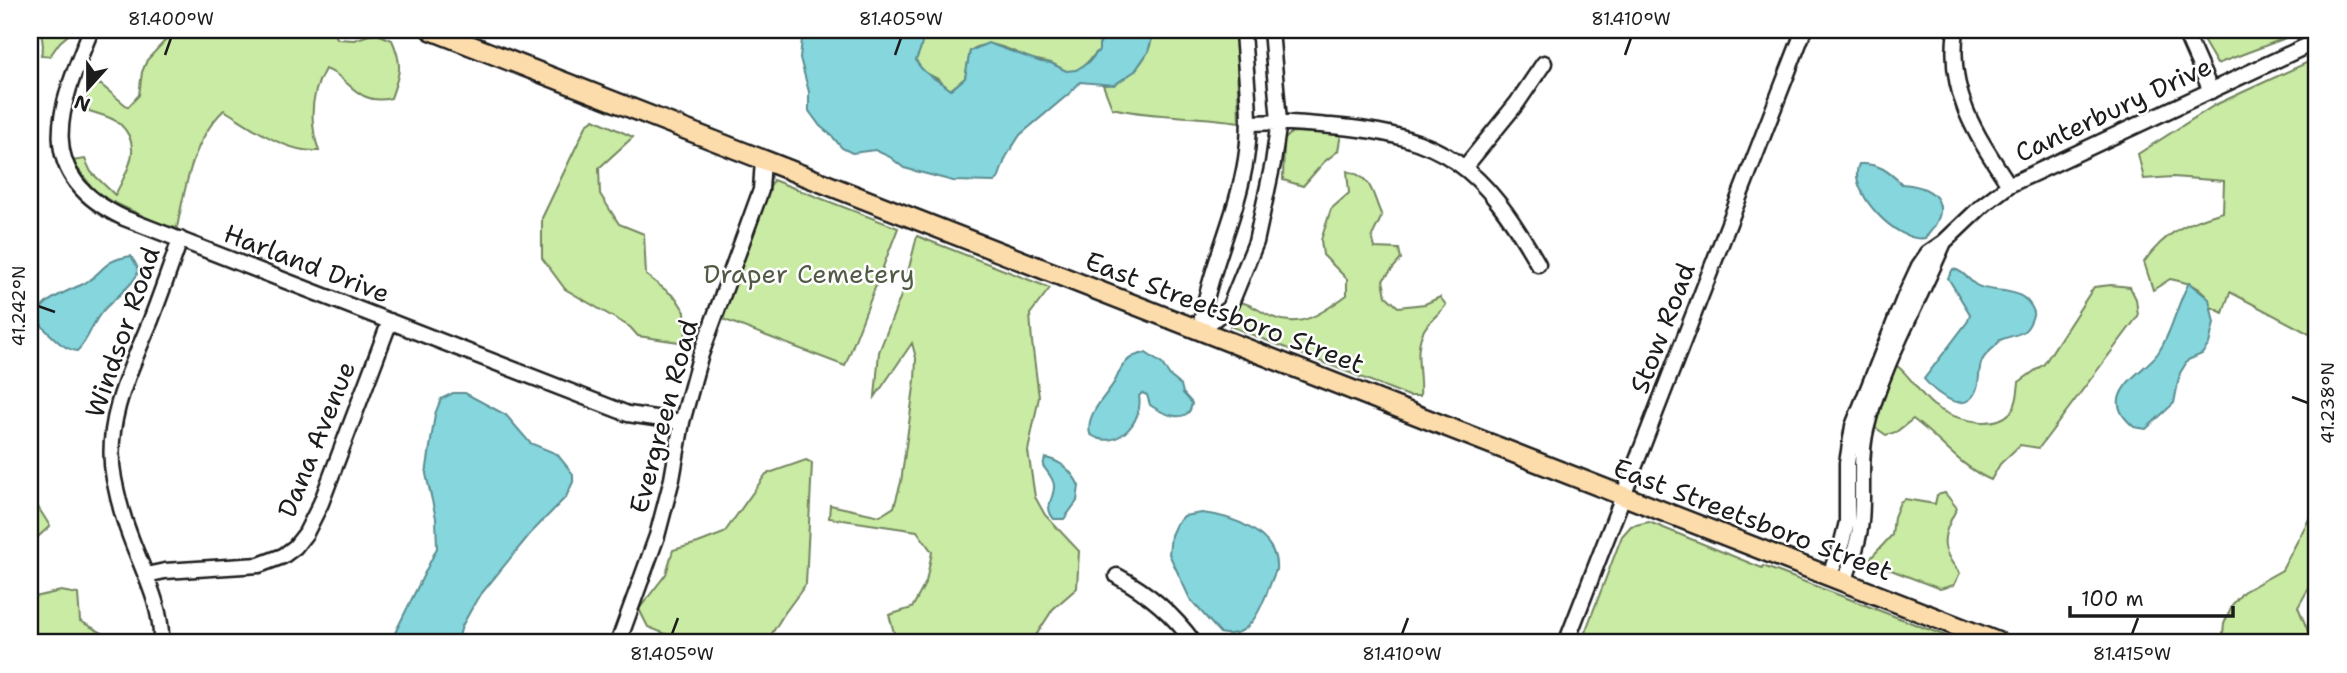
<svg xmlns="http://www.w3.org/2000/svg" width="2347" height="673" viewBox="0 0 2347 673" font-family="'Shantell Sans',sans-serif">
<rect width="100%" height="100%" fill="#fff"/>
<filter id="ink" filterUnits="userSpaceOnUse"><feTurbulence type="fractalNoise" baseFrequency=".0143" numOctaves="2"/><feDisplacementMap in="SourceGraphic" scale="14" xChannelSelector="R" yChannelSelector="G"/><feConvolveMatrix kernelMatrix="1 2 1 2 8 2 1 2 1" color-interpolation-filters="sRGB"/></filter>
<g filter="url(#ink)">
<path fill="#c9eba3" stroke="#728460" stroke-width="2" d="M41,30H74L60,42L50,56L41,55L43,46Z
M175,30H331L338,39L354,40L375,33L392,40C403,65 400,73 391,98C356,107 348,75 325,69C310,95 309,122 319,151C285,153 252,127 224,110C193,139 185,187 177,228L162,225L98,195L72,161L85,159L91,172L115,195C127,172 144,146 120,124C113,117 98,114 89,111L85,93L100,84L128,107L139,95L142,72L147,60Z
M914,30H1106L1099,45V50C1091,58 1084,68 1074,71C1065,73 1060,67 1053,64C1047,61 1039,61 1032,59C1010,51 991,36 970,51L965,78L950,90L938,79L922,71L918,66L916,60L918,33Z
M1154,30H1236L1239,122C1197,115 1154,118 1112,108L1103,85C1113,85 1115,82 1124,77C1143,66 1150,51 1154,30Z
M2197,30H2299L2283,39L2217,64Z
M2317,58V338L2230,292L2223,313L2209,306C2208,287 2186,282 2170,279L2153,290L2144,262C2166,231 2188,222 2223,212L2224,181L2173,177L2144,179L2138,154L2215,105Z
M594,119L633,137L599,168L600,194L619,224L644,234L646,275L676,298L685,312L686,343L638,336L630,327L565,289L542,258V218L587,124Z
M1292,132L1341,134L1338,151L1324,162L1303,186L1283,180L1284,140Z
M1347,171C1374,177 1372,196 1382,216L1372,236L1375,248L1399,249L1401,259L1383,280L1386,296L1398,307L1425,304L1440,297L1446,305C1440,313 1429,321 1424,330C1413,350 1422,374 1420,396H1409L1230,326L1239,302C1254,304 1262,314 1275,318C1303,329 1326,310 1347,295V279L1323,255L1321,240L1331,209L1349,193Z
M773,180L898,228L845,366L720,318Z
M917,236L1050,288L1030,314L1032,342L1039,397L1028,451L1035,497L1045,515L1079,551L1077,588L1053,609L1031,643H897L889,615L912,608L926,582L932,552L917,531L829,518L830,505L880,516L894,507L901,482L915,380L916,358L912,343L875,397L879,352L904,288Z
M2111,285L2130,287L2136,299L2138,316L2039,448L2020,445L2000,464L1991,480C1959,466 1940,439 1913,419L1896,432L1886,435L1873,426L1879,405L1896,365C1911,376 1919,394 1933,405C1950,418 1992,431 2010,413C2017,406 2018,392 2019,382L2044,364L2094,287Z
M806,460L812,463L806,584L784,614L766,643H679L676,638L648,627L639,609L666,574L673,550L698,543L724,533L766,474Z
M1945,493L1957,508C1942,536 1938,548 1960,573L1954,585L1940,589L1868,561L1892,535L1894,517L1900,502L1905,499L1935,504L1937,495Z
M30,501L36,504L50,526L30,544Z
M2317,504V574L2298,607L2310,636L2317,638V643H2222L2224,624L2232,605L2243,592L2282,570Z
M1649,522L1762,568L1763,566L1964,643H1581L1622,536L1631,526Z
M61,591L78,594L80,621L104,634L128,643H30V598Z"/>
<path fill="#85d6dd" stroke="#5b8c90" stroke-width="2" d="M803,30H914C927,41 921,47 916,60C922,74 939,80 951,90L965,78L970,51L988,43L1041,62L1051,63L1066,71L1076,70L1089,62L1099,50V45L1106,30H1154L1148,52L1135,71L1114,85L1080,82L1071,92L1020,135L1006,157L998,179L994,182L953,181L904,168L890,157L875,150L852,153L842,148L832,136L820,126L809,111V92L800,58Z
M1859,164C1879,163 1888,171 1902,184C1940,187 1953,208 1925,238C1897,244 1846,190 1859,164Z
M131,256C134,261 138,266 138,271C137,283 109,302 101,313C91,325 89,340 77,351C65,349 58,342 50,334C17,306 66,293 85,283C106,271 100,261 131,256Z
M1953,269C1964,271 1967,279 1976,285C1992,295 2023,283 2034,312C2027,338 2019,332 2000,340C1995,349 1986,352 1982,361C1978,369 1980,379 1977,388C1967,418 1936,394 1924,379L1968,321L1970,314L1948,278Z
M2189,283L2209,299L2214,323L2209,344L2202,354L2188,360L2180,373L2174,403L2146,429L2134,427C2126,420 2117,411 2119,399C2123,380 2147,368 2158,353C2173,331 2176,305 2189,283Z
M1146,353L1162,364L1171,377L1181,385L1183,393L1192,403C1189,426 1163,414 1150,405L1147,395L1142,393L1139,396C1144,422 1115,453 1090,434C1085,414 1106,397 1115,381C1119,374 1120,367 1126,362C1131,356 1138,354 1146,353Z
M453,393H465L506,415L530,443L557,454L573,474V482L566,497L530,534L477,599L462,626L457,643H390L437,548L436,518L426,474L435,414L441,399Z
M1045,458C1062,461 1072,471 1079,486L1077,501L1064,519H1054C1043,506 1054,500 1054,486C1054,479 1047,471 1043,466Z
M1202,513C1232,516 1279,533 1276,570C1265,594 1255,643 1220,633L1190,599L1169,554L1171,535L1176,524L1184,516Z"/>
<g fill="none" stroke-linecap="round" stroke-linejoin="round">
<defs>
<path id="minor" d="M91,30C60,106 30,174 124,218L628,414L682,422
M1956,30C1947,93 1976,135 2009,185
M2184,30L2211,91
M1251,123C1278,121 1304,124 1331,126C1444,135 1483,167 1538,264
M1465,167L1517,103L1544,63
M1200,330L1229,308L1256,242L1273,163L1279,121L1271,30
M1200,330C1208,271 1237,217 1246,159C1253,114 1245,74 1243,30
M146,575L165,571L259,565L283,556L295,547L306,533L321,503L390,321
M1117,576C1147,592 1174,615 1194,643
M1829,577L1842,542L1847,522V463L1853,426L1905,296L1919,266L1928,253L1944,242L1983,205L2009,185L2317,41
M1844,582C1851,562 1859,542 1861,521C1864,491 1859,460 1866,430C1880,369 1919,301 1944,242
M161,643C163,607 142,569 130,536C123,518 118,499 114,479C103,423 130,370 151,320C161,293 171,267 180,239
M618,643L657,536L672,479L682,422L700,357L761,190L763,160
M1566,643L1804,30"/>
<path id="major" d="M431,30L2000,643"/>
</defs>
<use href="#minor" stroke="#1c1c1c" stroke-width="19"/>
<use href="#major" stroke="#1c1c1c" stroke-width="23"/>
<use href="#minor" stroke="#fff" stroke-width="14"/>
<use href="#major" stroke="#fddcac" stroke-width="18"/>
</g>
</g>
<path fill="none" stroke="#1c1c1c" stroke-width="2.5" d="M165,55L171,38M895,55L901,38M1625,55L1631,38M38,306L55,312M2292,397L2308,403M672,634L678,618M1402,634L1408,618M2132,634L2138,618"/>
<g text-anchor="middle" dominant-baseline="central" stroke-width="5" stroke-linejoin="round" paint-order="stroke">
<g font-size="26" fill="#1c1c1c" stroke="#fff">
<text transform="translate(2113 109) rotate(-25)">Canterbury Drive</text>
<text transform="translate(307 263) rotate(21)">Harland Drive</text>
<text transform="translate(1225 312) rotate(21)">East Streetsboro Street</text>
<text transform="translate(1662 328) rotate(-69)">Stow Road</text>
<text transform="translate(122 332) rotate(-71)">Windsor Road</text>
<text transform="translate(663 416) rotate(-75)">Evergreen Road</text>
<text transform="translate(316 439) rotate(-68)">Dana Avenue</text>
<text transform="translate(1753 519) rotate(21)">East Streetsboro Street</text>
</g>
<g font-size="26" fill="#505a44" stroke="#fff">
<text x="809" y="273">Draper Cemetery</text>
</g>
</g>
<rect width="2347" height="673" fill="none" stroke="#fff" stroke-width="77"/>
<g transform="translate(88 88) rotate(201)" stroke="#ffffff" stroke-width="5" paint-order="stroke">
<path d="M0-5L12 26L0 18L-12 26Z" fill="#1c1c1c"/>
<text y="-10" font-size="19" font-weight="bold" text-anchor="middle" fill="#1c1c1c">N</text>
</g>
<path d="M2070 606v10h163v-10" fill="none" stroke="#1c1c1c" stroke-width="3.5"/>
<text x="2081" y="606" font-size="21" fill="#1c1c1c" stroke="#ffffff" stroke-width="5" paint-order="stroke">100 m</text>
<rect x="38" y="38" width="2270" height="596" fill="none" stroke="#1c1c1c" stroke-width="2.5"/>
<g font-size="18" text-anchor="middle" fill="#1c1c1c">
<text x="171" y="25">81.400°W</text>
<text x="901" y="25">81.405°W</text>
<text x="1631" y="25">81.410°W</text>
<text transform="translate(19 306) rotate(-90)" y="6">41.242°N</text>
<text transform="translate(2328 403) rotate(-90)" y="6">41.238°N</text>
<text x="672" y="660">81.405°W</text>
<text x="1402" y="660">81.410°W</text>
<text x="2132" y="660">81.415°W</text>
</g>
</svg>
